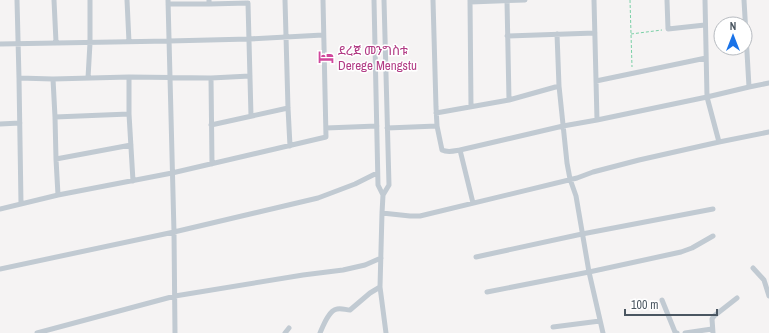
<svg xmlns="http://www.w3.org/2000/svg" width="769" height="333" viewBox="0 0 769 333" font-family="'Archivo Narrow','Noto Sans Ethiopic',sans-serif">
<rect width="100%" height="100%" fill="#f5f3f3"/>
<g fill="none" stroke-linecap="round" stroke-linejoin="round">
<path stroke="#7ad0a6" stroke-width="1" stroke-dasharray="3 2" stroke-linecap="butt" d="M630,0L632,67
M631,34L662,30"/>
<path stroke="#c1cad2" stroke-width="5" d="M17,0L19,78L21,204
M54,0L56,42
M127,0L129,42
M168,0L174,232L175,333
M209,0V4L248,3L251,116
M285,0L288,108L290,146
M374,0L378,185L383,195
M384,0L389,185L383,195L382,213L410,216H420L577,178L593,172L639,160L719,142L707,97L705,0
M433,0L436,107L437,126L442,150C448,153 454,151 460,150
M470,0L471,107
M594,0L597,120
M667,0L668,29L705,25
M744,0L749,87
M507,1L509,100
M470,2L525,0
M168,4H209
M557,34L559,86L567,163L570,179L576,196L589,272L603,333
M507,36L595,33
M0,44L169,41L249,39L323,35
M129,77V114L133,181
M19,78L53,79L129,77L211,78L212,164
M88,78L90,43V0
M211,78L250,76
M53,79L55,117
M596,81L706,58
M436,113L509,100L559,86
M0,124L20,123
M211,125L288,108
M326,128L377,126
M387,128L437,126
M719,142L769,132
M56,159L131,145
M58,195L56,159L55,117L129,114
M473,203L460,150L563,126L597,120L707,97L749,87L769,83
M0,209L58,195L172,173L326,137L323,0
M476,257L582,234L713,209
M753,268L764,280L769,296
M0,269L174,232L318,198L355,184L377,173
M380,287L386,333
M487,292L589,272L681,252L692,248L713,236
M662,300L675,332L677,333
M553,327L600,321
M37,333L175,296L303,275L343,270L365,265L381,258
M285,333L289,328
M320,333C323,326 329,310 337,309C342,308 346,310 350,310L370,293L380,287L382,213
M685,333L712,329
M713,333L712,319L714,316L737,298"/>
</g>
<defs>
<symbol id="hotel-bare" viewBox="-9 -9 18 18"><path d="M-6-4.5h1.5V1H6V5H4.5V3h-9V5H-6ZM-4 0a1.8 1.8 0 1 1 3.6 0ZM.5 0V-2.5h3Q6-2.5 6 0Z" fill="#d1479c" stroke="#fff" stroke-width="2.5" paint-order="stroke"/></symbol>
</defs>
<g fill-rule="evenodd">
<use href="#hotel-bare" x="315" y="46" width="22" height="22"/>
</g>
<g text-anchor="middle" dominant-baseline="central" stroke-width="3" stroke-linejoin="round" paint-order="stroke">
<g font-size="13" fill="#b23c85" stroke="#fff" text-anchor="start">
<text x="338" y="50">ደረጀ መንግስቱ<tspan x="338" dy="15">Derege Mengstu</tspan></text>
</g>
</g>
<g transform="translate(733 36)"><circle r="19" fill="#ffffff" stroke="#b7bbc0"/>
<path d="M0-3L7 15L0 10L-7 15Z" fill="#1a73e8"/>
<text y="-6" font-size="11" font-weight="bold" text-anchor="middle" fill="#4a5661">N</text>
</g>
<path d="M625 309v6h92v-6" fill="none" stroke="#4a5661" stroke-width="2"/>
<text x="631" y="309" font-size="12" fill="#4a5661" stroke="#ffffff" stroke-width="3" paint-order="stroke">100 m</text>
</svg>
